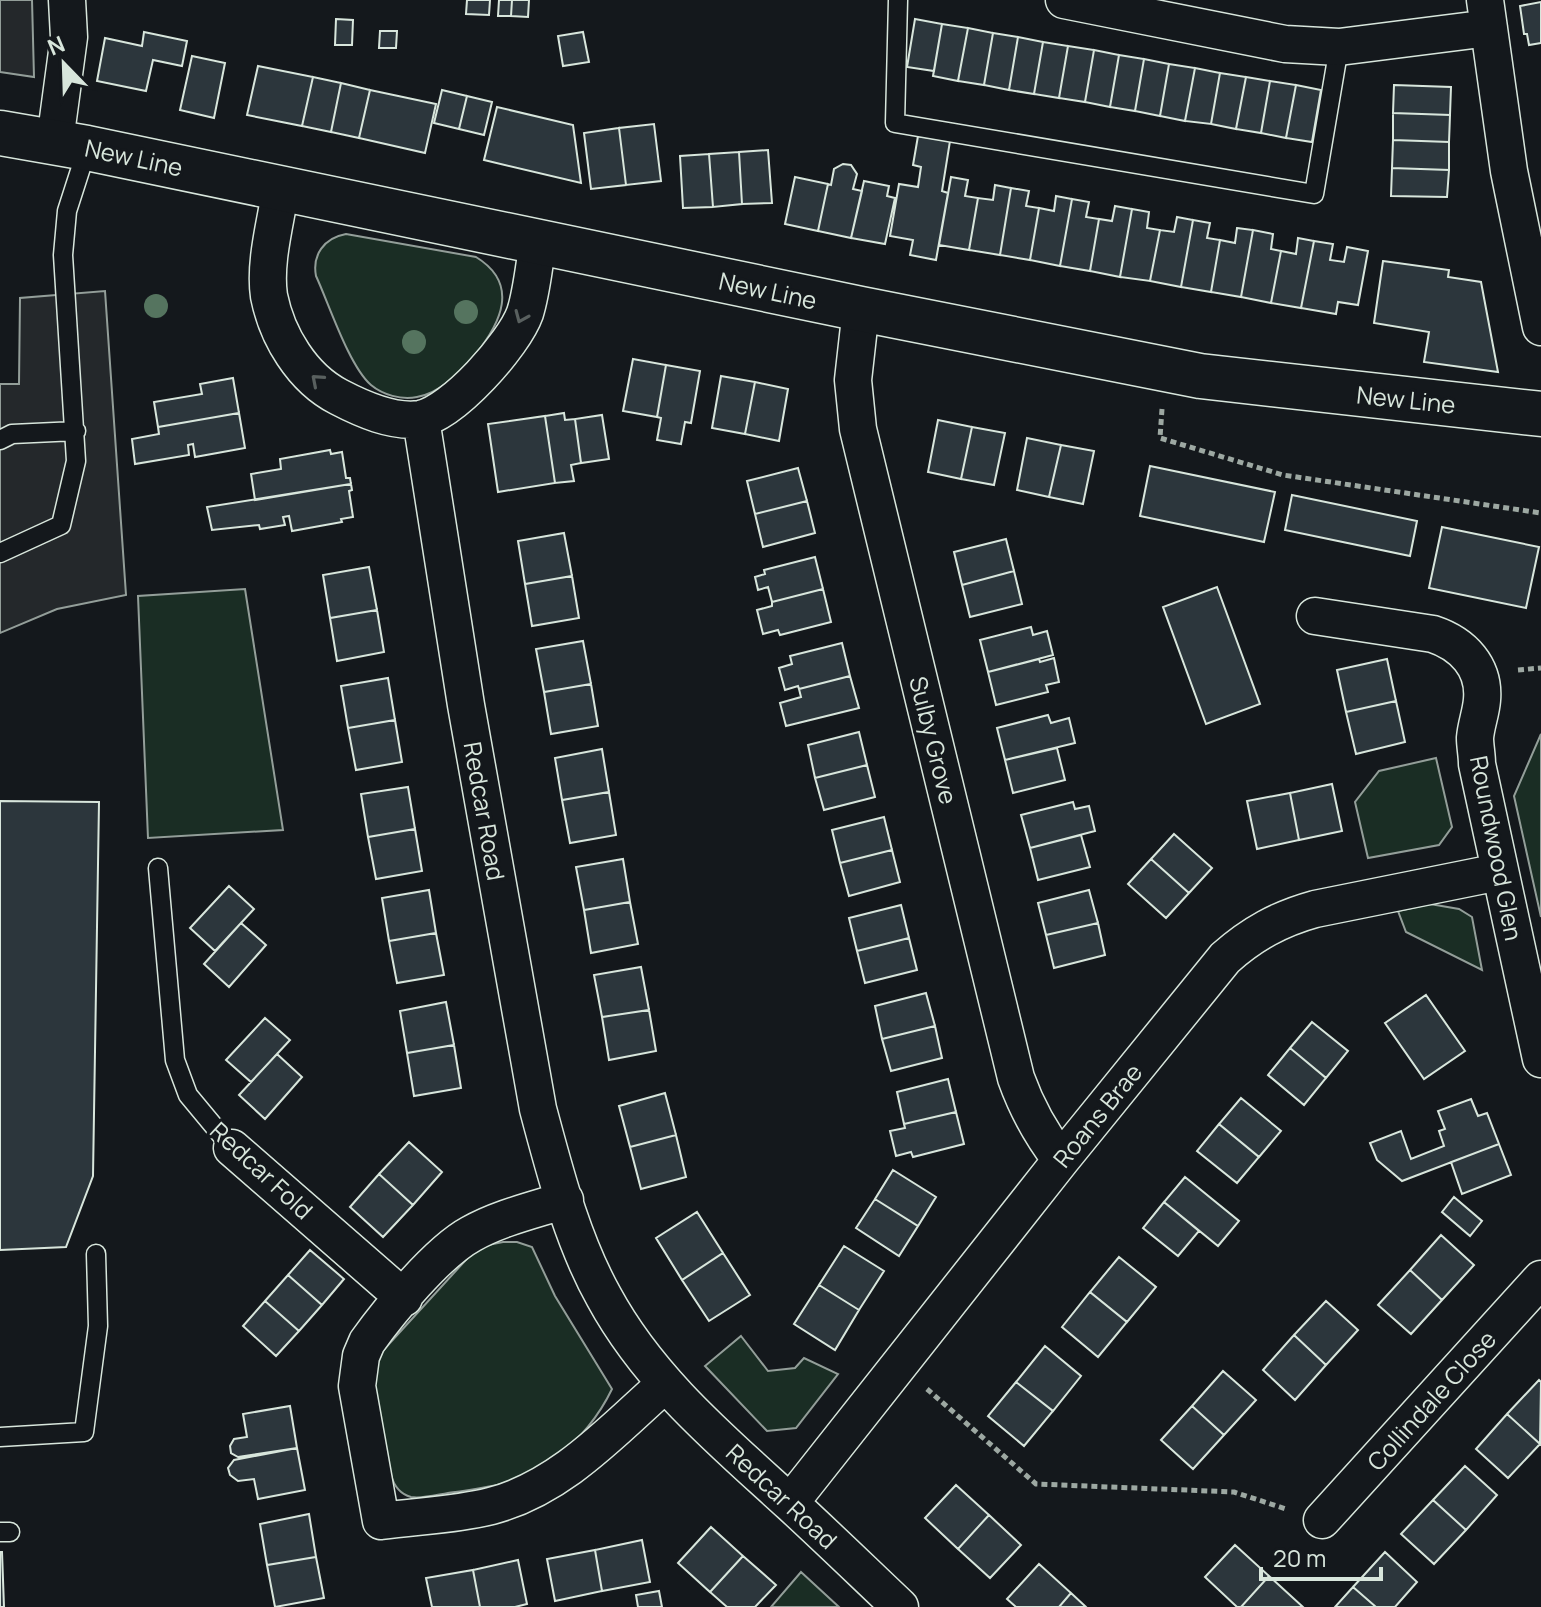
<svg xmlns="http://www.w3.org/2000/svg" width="1541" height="1607" viewBox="0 0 1541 1607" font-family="Manrope,sans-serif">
<rect width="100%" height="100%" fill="#14181c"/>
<path fill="#1a2d24" stroke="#939e99" stroke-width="2" d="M346,234L476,257C520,284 501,323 475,355C460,372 441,393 417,397C401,400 383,395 371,385C349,366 329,304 316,276C312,255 324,238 346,234Z
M245,589L283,830L148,838L138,596Z
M1541,734V917L1514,796Z
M1436,758L1452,827L1439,845L1368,858L1355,802L1379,771Z
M1430,904L1459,909L1472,917L1482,970L1406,932L1398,911Z
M503,1242H517L532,1247L555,1296L612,1389C599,1416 578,1441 554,1460C524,1483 484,1488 448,1493C436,1495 422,1499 411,1497C400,1494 394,1486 391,1475L374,1381L375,1370L382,1352L389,1344L474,1251L488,1245Z
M741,1336L768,1371L795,1368L804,1358L838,1374L796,1428L767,1431L705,1366Z
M801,1572L839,1607H771Z"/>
<path fill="#24282b" stroke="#939e99" stroke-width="2" d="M0,0H32L34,77L0,72Z
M105,291L126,595L57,609L0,633V384H19L20,298Z"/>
<path fill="#2c363c" stroke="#d8e6dc" stroke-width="2" d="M467,0H490L489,15L466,14Z
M499,0H512L511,16H498Z
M512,0H529L528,17L511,16Z
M1541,2V43L1529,45L1527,34H1524L1520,6Z
M336,19L353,20L352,45H335Z
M915,19L942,24L934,71L907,67Z
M942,24L968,28L958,81L933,76Z
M968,28L993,33L984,85L958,81Z
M380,31H397L396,48H379Z
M144,32L187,41L182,66L153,60L146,91L97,81L105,38L142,46Z
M583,32L589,62L563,66L558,36Z
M993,33L1018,37L1009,90L984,85Z
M1018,37L1043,42L1034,94L1009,90Z
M1043,42L1068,46L1059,98L1034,94Z
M1068,46L1094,50L1085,102L1059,98Z
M1094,50L1119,55L1110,107L1085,102Z
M1119,55L1144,59L1135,111L1110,107Z
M192,56L225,63L214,118L180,110Z
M1144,59L1169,64L1160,116L1135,111Z
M1169,64L1195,68L1185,121L1160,116Z
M258,66L313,77L302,126L247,115Z
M1195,68L1220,73L1211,124L1185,121Z
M1220,73L1246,77L1236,129L1211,124Z
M313,77L341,83L331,132L302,126Z
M1246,77L1270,81L1261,133L1236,129Z
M1270,81L1296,85L1286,138L1261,133Z
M341,83L370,90L359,138L331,132Z
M1296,85L1321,90L1312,142L1286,138Z
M1394,85L1451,87L1450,115L1393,113Z
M370,90L436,104L425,153L359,138Z
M442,90L467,96L459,129L434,123Z
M467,96L492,102L484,135L459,129Z
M497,107L573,125L581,183L484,160Z
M1393,113L1450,115L1449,142L1393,140Z
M654,124L661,181L626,185L619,128Z
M619,128L626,185L591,189L584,133Z
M918,136L950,141L942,191L948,193L936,260L910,255L913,240L890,236L899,184L918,187L921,167L913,165Z
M1393,140L1449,142V170L1392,168Z
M768,150L772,203L742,204L739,152Z
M739,152L742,204L713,207L709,154Z
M709,154L713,207L683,208L680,156Z
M843,164L851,165L857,174L853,189L862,191L851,238L818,231L828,184L831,185L834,169Z
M1392,168L1449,170L1447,197L1391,196Z
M795,177L828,184L818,231L785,224Z
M951,177L968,180L965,196L978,198L969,250L939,245Z
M864,181L889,186L887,196L895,198L885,244L851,238Z
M995,185L1011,188L1000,255L969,250L978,198L993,200Z
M1011,188L1029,191L1026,206L1039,208L1030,260L1000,255Z
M1056,196L1072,199L1060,266L1030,260L1039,208L1054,211Z
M1072,199L1089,202L1086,217L1099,219L1090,271L1060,266Z
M1115,206L1132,209L1120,277L1090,271L1099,219L1112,221Z
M1132,209L1149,212L1147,228L1160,230L1150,281L1120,277Z
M1177,217L1193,220L1181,287L1150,281L1160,230L1174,232Z
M1193,220L1210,223L1207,238L1220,240L1211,292L1181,287Z
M1237,228L1253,230L1241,297L1211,292L1220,240L1235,243Z
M1253,230L1273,234L1271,249L1281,251L1271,303L1241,297Z
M1298,238L1314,241L1301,308L1271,303L1281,251L1296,254Z
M1314,241L1333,244L1330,260L1344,262L1347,247L1368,251L1358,305L1338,302L1336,314L1301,308Z
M1383,261L1449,270L1448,277L1481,282L1498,372L1424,362L1429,332L1374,323Z
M633,359L666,365L657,417L623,411Z
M666,365L700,371L691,423L685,422L681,444L657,440L661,418L657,417Z
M721,376L755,382L745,434L712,428Z
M233,378L239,413L158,427L154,402L202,394L200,384Z
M755,382L788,389L779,441L745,434Z
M239,413L245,448L195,457L193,444L188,445L189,455L135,464L132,439L159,434L158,427Z
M564,413L565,420L575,419L581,463L571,465L574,481L555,483L545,416Z
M602,415L609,459L581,463L575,419Z
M545,416L555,483L498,492L488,424Z
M938,420L972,427L961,479L928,472Z
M972,427L1005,433L994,485L961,479Z
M1027,438L1061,445L1049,497L1017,490Z
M1061,445L1094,451L1083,504L1049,497Z
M330,450L331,454L342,452L346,478H350L351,484L255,500L251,474L281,469L280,459Z
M1150,466L1275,492L1264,542L1140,516Z
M798,468L807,501L755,514L747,481Z
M351,484L352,490L349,491L353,517L341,519L342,522L292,531L289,516L283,517L285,525L260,529L259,525L212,530L207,507Z
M1292,495L1417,521L1410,556L1285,530Z
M807,501L815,533L763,547L755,514Z
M1442,527L1539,547L1526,608L1429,588Z
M564,533L572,576L525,584L518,541Z
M1006,539L1014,571L962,585L954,552Z
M815,557L823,589L772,602L768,587L758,590L755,577L765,574L764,570Z
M369,567L377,610L330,618L323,575Z
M1014,571L1022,604L970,617L962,585Z
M572,576L579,618L532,626L525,584Z
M1217,587L1260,704L1206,724L1163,607Z
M823,589L831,622L780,635L778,630L763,634L757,610L772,606V602Z
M377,610L384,652L337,661L330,618Z
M1031,627L1033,635L1047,631L1053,655L988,672L980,640Z
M583,641L591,684L544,692L536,649Z
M842,643L850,676L799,689L798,686L785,690L779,668L792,664L790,656Z
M1054,658L1059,682L1046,685L1048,692L996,705L988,672L1039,659L1040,662Z
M1387,659L1396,701L1346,712L1337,670Z
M850,676L859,708L786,726L780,703L801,697L799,689Z
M388,678L395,720L348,728L341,686Z
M591,684L598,726L551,734L544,692Z
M1396,701L1405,742L1356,754L1346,712Z
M1048,715L1051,723L1069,718L1075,743L1005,760L997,728Z
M395,720L402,762L356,770L348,728Z
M859,732L867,765L815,778L808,745Z
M1057,748L1065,780L1013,793L1005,760Z
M602,749L609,792L562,800L555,758Z
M867,765L875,797L824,810L815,778Z
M1332,784L1342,831L1299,840L1290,793Z
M408,787L415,829L368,837L361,794Z
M609,792L616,835L570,843L562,800Z
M1290,793L1299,840L1257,849L1247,801Z
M0,801L99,802L93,1176L66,1247L0,1250Z
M1073,802L1075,809L1089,806L1095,831L1030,848L1021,815Z
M884,817L892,850L840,863L832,830Z
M415,829L422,871L376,879L368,837Z
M1174,834L1212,868L1189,893L1151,859Z
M1081,835L1090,867L1038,880L1030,848Z
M892,850L900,882L849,896L840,863Z
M623,859L630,902L584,910L576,867Z
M1151,859L1189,893L1166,918L1128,884Z
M229,886L254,909L215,951L190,928Z
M429,890L436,933L389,941L382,898Z
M1089,890L1098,923L1046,935L1038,903Z
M630,902L638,944L591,953L584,910Z
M901,905L909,938L857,951L849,918Z
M241,923L266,945L229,987L204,964Z
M1098,923L1105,955L1054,968L1046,935Z
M436,933L444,975L397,983L389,941Z
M909,938L917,970L865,983L857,951Z
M641,967L649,1010L602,1017L594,975Z
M926,993L935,1026L882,1039L875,1006Z
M1426,995L1465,1051L1424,1079L1385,1023Z
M446,1002L454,1045L407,1053L400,1011Z
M649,1010L656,1051L609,1060L602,1017Z
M265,1018L290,1040L251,1082L226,1060Z
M1312,1022L1348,1051L1326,1078L1290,1048Z
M935,1026L942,1058L891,1071L882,1039Z
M454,1045L461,1088L414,1096L407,1053Z
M1290,1048L1326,1078L1304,1105L1268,1075Z
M277,1054L302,1077L265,1119L239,1095Z
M948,1079L956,1112L904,1124L897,1092Z
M665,1093L676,1135L630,1147L619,1106Z
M1241,1098L1281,1131L1259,1157L1219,1124Z
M1471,1099L1478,1116L1487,1113L1499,1144L1402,1181L1377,1160L1370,1143L1401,1131L1411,1159L1444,1146L1439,1131L1445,1129L1438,1111Z
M956,1112L964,1144L913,1157L911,1152L896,1156L890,1131L905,1128L904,1124Z
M1219,1124L1259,1157L1237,1183L1197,1151Z
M676,1135L686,1177L641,1189L630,1147Z
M409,1142L442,1172L413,1205L379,1174Z
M1499,1144L1511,1175L1462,1194L1451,1162Z
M893,1170L936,1197L918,1226L875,1199Z
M379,1174L413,1205L383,1237L350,1207Z
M1185,1177L1239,1221L1218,1246L1164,1202Z
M1454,1197L1482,1221L1470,1236L1442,1212Z
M875,1199L918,1226L899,1256L856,1228Z
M1164,1202L1199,1231L1178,1256L1143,1228Z
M697,1212L723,1253L682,1280L656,1238Z
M1441,1235L1474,1265L1442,1300L1410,1270Z
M844,1246L884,1271L859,1310L819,1285Z
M310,1250L344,1279L322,1305L288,1275Z
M723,1253L750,1295L709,1321L682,1280Z
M1119,1257L1156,1287L1127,1322L1090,1292Z
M1410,1270L1442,1300L1411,1334L1378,1305Z
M288,1275L322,1305L299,1331L265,1301Z
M819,1285L859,1310L835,1350L794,1324Z
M1090,1292L1127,1322L1098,1357L1062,1327Z
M265,1301L299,1331L276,1356L243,1326Z
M1326,1301L1358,1330L1326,1365L1294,1335Z
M1294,1335L1326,1365L1295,1400L1263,1370Z
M1045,1346L1081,1376L1053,1411L1016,1382Z
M1223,1371L1256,1400L1224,1435L1192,1406Z
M1539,1380L1541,1382L1540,1444L1507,1414Z
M1016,1382L1053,1411L1024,1446L988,1416Z
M290,1406L297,1448L238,1457L231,1453L230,1446L234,1439L247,1437L243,1414Z
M1192,1406L1224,1435L1193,1469L1161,1440Z
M1507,1414L1540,1444L1508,1478L1476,1449Z
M297,1448L305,1490L258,1499L254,1479L238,1481L230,1475L228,1468L234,1460Z
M1465,1466L1497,1495L1466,1530L1433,1500Z
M956,1485L989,1515L958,1549L925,1518Z
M1433,1500L1466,1530L1434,1564L1401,1534Z
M309,1514L316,1557L267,1565L260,1524Z
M989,1515L1021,1545L990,1578L958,1549Z
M711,1527L743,1556L710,1592L678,1563Z
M642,1540L650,1582L602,1591L595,1550Z
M1235,1545L1269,1576L1241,1607H1237L1205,1577Z
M595,1550L602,1591L555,1601L547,1559Z
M0,1552H2L4,1607H0Z
M1385,1552L1417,1582L1395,1607H1376L1353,1587Z
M743,1556L776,1585L755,1607H727L710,1592Z
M316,1557L324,1598L275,1607L267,1565Z
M518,1560L527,1604L515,1607H480L473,1570Z
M1039,1564L1071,1593L1059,1607H1016L1007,1599Z
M473,1570L480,1607H432L426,1578Z
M1269,1576L1303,1607H1241Z
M1353,1587L1376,1607H1335Z
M659,1591L662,1607H638L636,1595Z
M1071,1593L1086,1607H1059Z"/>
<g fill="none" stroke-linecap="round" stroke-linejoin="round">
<defs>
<path id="service" d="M898,0L895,123L1314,194L1339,47
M0,440L12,434L76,431
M0,553L61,525L76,461L63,255L67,211L87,149
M158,868L175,1060L188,1095L232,1148
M0,1437L84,1432L98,1326L96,1254
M0,1532H10"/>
<path id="minor" d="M1064,0L1285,44L1339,47L1489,28
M1485,0L1509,171L1541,327
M55,141L69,37L67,0
M281,187C276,221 264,262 269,296C277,336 302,378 339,397C362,409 393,423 420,419C453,413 514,344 525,313C532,291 534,265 538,242
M861,309L853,380L858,429L1016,1078C1027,1109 1041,1134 1061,1160
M421,419L466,705L538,1109C555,1172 572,1240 604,1297C649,1380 721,1440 790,1503C827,1537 863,1572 900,1607
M1315,616L1433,634C1463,644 1485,667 1482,700C1481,713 1476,725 1475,738C1475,746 1477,755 1477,764L1541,1059
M232,1148L404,1298
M565,1200C534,1210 499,1218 471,1234C438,1252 389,1311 367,1342L361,1356L357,1386L381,1521C417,1516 456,1515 491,1506C561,1488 612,1431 665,1384
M790,1503L1061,1160L1225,958C1252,934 1279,919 1315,909L1499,872
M1322,1520L1541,1279"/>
<path id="primary" d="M0,133L87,148L861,309L1200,376L1541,414"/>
</defs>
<use href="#service" stroke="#d8e6dc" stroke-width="21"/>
<use href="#minor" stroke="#d8e6dc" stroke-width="39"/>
<use href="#primary" stroke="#d8e6dc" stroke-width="47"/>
<path stroke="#9da8a2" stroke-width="5" stroke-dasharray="6 4" stroke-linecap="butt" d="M1162,409L1160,438L1283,475L1541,513
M1518,670L1541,668
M927,1389L1036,1484L1234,1492L1286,1509"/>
<use href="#service" stroke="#14181c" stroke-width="18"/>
<use href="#minor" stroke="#14181c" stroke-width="36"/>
<use href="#primary" stroke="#14181c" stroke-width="44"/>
</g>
<g fill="#55745f">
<circle cx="156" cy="306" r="12"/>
<circle cx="466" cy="312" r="12"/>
<circle cx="414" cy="342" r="12"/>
</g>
<defs><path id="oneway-chevron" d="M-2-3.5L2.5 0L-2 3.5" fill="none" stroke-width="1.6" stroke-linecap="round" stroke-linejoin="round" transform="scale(2)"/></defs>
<g stroke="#59605f">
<use href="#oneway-chevron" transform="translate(521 317) rotate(113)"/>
<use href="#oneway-chevron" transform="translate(317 380) rotate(-139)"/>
</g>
<g text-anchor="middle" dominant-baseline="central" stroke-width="6" stroke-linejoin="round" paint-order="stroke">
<g font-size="24" fill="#d8e6dc" stroke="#14181c">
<text transform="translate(134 157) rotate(12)">New Line</text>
<text transform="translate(768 290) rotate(12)">New Line</text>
<text transform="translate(1406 399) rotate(6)">New Line</text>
<text transform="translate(934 740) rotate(76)">Sulby Grove</text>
<text transform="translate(485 811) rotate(80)">Redcar Road</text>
<text transform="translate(1497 848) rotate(79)">Roundwood Glen</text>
<text transform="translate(1097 1115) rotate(-51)">Roans Brae</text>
<text transform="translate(262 1170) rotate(43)">Redcar Fold</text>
<text transform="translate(1431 1400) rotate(-48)">Collindale Close</text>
<text transform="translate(782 1496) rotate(43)">Redcar Road</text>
</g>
</g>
<g transform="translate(64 64) rotate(337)" stroke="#14181c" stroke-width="6" paint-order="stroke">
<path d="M0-6L14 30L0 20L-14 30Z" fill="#d8e6dc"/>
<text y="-12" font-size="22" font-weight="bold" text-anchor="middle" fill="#d8e6dc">N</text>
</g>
<path d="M1261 1567v12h120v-12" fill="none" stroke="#d8e6dc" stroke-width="4"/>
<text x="1273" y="1567" font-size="24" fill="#d8e6dc" stroke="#14181c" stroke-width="6" paint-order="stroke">20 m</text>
</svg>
